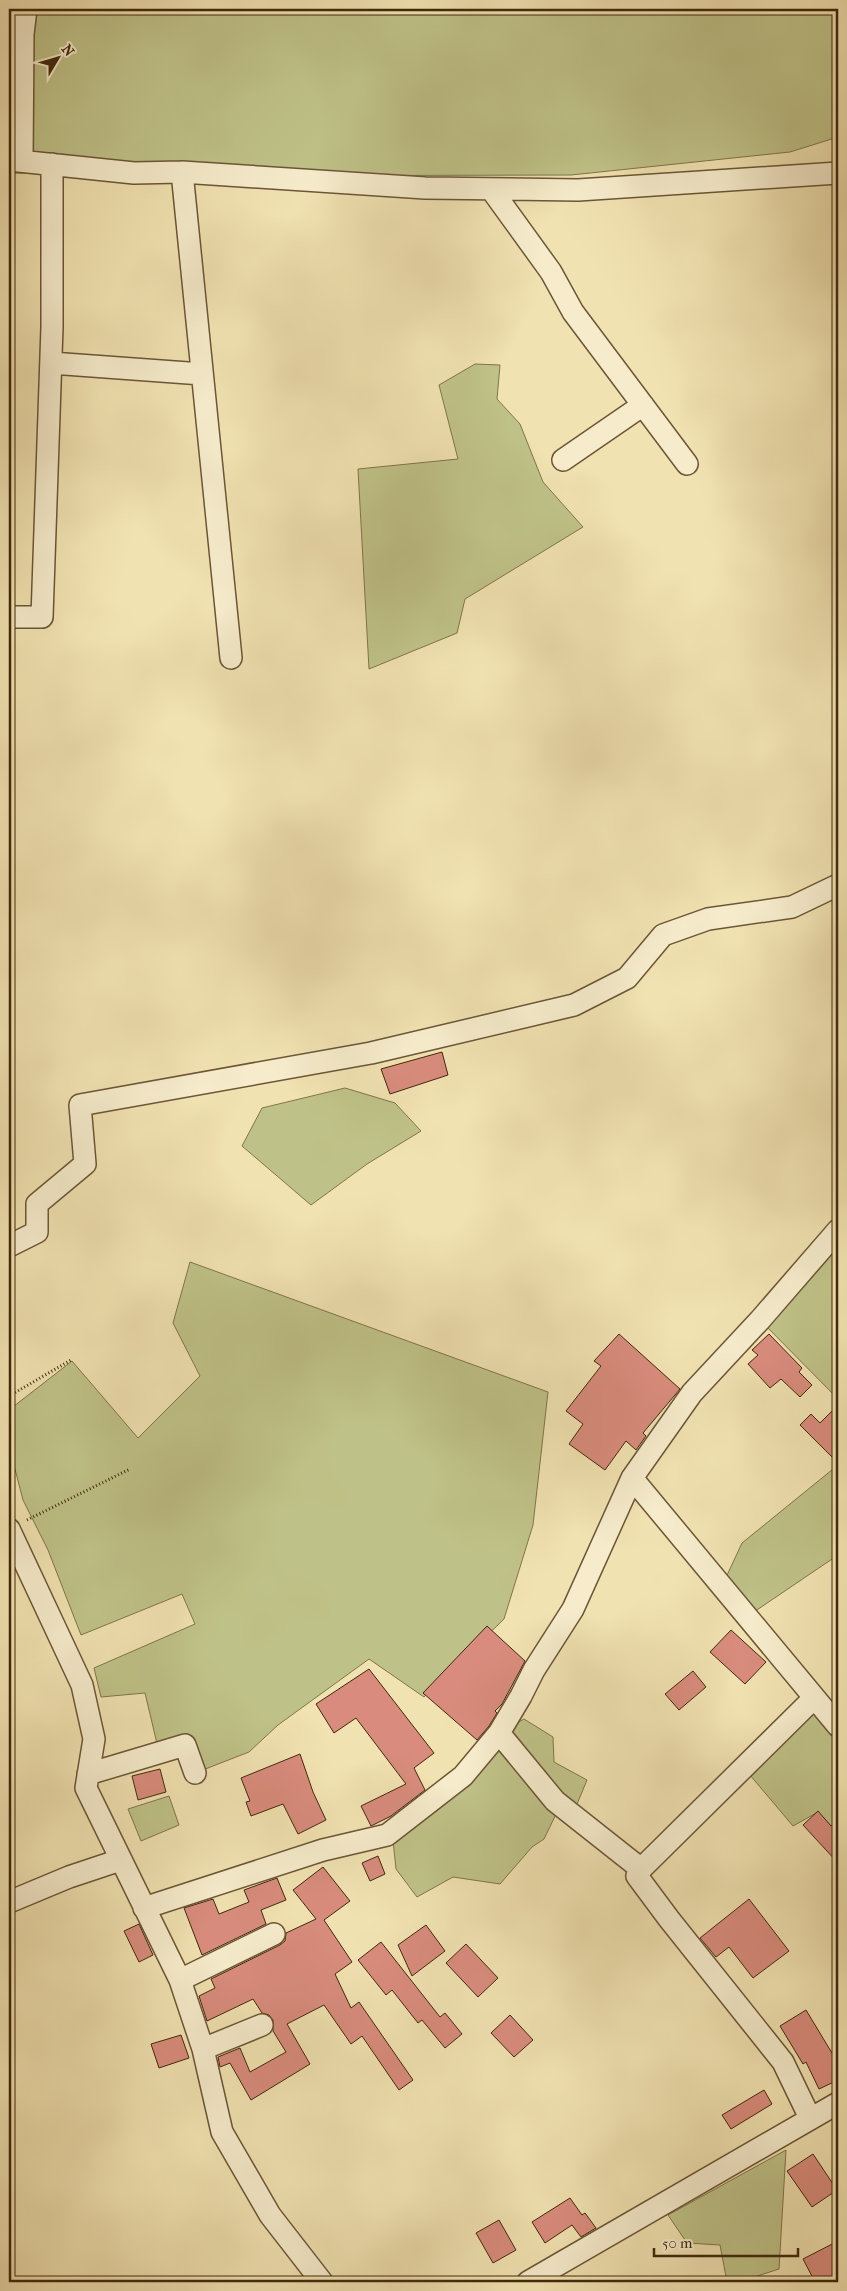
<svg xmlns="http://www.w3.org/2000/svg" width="847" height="2291" viewBox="0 0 847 2291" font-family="'IM FELL French Canon',serif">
<rect width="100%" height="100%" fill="#f1e2b1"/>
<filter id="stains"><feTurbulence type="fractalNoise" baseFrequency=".004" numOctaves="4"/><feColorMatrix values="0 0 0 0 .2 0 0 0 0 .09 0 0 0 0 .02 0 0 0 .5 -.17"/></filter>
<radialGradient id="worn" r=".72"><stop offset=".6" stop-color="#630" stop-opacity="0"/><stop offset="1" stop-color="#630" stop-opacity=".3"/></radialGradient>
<path fill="#bfc288" stroke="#80754a" d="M9,9H838V137L790,152L571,175L180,176L9,173Z
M475,364L500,365L497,399L520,424L543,482L583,527L465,599L457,633L369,669L358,469L458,459L439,385Z
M345,1088L395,1103L421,1131L367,1164L311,1205L242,1146L262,1108Z
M838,1230V1399L760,1320Z
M190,1262L548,1392L533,1525L504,1619L424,1697L369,1659L278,1725L249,1752L195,1773L185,1745L159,1752L145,1693L101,1697L94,1668L195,1624L182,1594L81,1635L48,1550L23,1500L9,1446V1410L72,1361L138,1438L200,1376L173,1323Z
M838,1465V1555L748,1616L722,1586L742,1543Z
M809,1704L838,1733V1820L831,1826L818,1812L793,1826L744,1768Z
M524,1719L553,1737L554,1762L587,1780L575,1809L560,1806L544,1839L532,1847L500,1884L453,1877L417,1897L396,1869L392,1831L499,1733Z
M169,1796L179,1825L141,1841L128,1809Z
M786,2150L779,2269L739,2282H727L720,2245L687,2243L668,2215Z"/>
<path fill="#d98c7d" stroke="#40280d" d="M442,1052L448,1075L390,1094L381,1069Z
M619,1334L680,1389L643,1433L646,1436L636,1450L626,1441L605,1470L569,1444L583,1424L566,1411L601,1366L594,1361Z
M769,1334L802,1368L799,1372L812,1385L800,1397L781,1379L770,1388L748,1364L758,1355L752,1350Z
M838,1405V1463L800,1425L811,1414L820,1423Z
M487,1626L525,1661L502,1704L495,1711L497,1713L489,1726L477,1740L423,1693Z
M731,1630L766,1662L745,1684L710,1652Z
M369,1669L434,1753L414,1768L425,1790L391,1816L371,1826L361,1806L406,1784L356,1718L334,1733L316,1704Z
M693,1671L706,1687L679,1710L665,1694Z
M300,1754L313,1792L326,1820L298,1834L283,1804L251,1816L246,1802L250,1801L241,1778Z
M160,1769L166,1792L138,1800L132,1776Z
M818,1811L831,1826L838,1819V1863L803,1825Z
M378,1856L385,1874L370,1881L362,1863Z
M323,1867L350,1901L324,1920L352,1962L335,1974L351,2008L359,2002L413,2080L399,2090L362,2036L351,2044L324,2005L287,2024L310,2064L251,2100L230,2063L220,2067L218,2057L240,2048L250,2072L286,2052L273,2031V2020L269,2015L262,2013L253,1999L207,2021L199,1996L215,1988L211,1979L280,1945L285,1941L286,1933L316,1919L293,1890Z
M277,1878L286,1900L261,1910L266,1924L202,1955L184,1908L213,1899L219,1914L249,1902L244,1890Z
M749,1899L789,1951L753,1978L729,1947L716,1957L700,1938Z
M139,1924L153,1955L139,1962L124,1931Z
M426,1925L445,1951L412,1976L398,1945Z
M381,1942L440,2017L445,2013L462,2034L445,2048L422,2020L418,2023L392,1990L386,1995L358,1960Z
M466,1944L498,1978L478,1997L446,1963Z
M806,2010L838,2063V2080L819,2089L806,2062L803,2064L780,2026Z
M510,2015L533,2040L514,2057L491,2033Z
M181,2035L189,2058L159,2068L151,2044Z
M764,2090L772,2104L731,2129L722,2115Z
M813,2154L837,2190L812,2207L787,2171Z
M570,2198L582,2215L585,2213L596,2228L581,2237L572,2225L545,2243L532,2222Z
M499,2220L516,2250L493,2263L476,2233Z
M838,2241V2282H815L803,2259Z"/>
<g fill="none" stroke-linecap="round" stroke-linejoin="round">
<defs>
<path id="minor" d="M9,160L134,173L182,172L425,188L578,190L838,173
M22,161L23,34L26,9
M182,172L231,658
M491,189L551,272L573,312L687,464
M51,363L202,374
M563,460L643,405
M9,617H42L52,327V164
M9,1246L37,1232V1204L85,1164L80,1105L371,1053L574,1005L627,978L663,935L708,919L792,907L838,885
M632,1478L838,1726
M9,1529L82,1685L94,1739L86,1788L180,1980L203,2049L222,2132L270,2215L322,2282
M499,1733L555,1801L641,1869L637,1876L669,1919L783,2062L810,2118
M88,1774L185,1745L195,1773
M641,1869L814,1698
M9,1902L69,1877L120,1860
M144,1908L323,1850L387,1835L463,1776L499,1733L521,1696L534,1670L573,1609L632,1478L692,1393L760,1320L838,1230
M180,1980L274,1934
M203,2049L262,2025
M528,2282L838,2103"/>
</defs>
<use href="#minor" stroke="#6c5636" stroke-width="24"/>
<path stroke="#40280d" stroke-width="3" stroke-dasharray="1 2.5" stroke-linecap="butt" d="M9,1396L71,1360
M27,1520L130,1469"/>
<use href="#minor" stroke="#f6eccc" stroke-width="21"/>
</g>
<rect width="847" height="2291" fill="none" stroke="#f1e2b1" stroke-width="30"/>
<rect x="10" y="10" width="827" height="2271" fill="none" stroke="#40280d" stroke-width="2.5"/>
<rect x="15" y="15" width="817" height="2261" fill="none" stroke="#40280d"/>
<g transform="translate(58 58) rotate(52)" stroke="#f6eccc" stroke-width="4" paint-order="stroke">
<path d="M0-4L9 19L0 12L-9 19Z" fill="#40280d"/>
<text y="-8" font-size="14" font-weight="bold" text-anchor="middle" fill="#40280d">N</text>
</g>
<path d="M654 2248v8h144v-8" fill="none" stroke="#40280d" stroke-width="2.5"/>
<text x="662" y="2248" font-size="15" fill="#40280d" stroke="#f6eccc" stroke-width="4" paint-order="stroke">50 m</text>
<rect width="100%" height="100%" filter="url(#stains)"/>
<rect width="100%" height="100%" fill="url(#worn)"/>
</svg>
